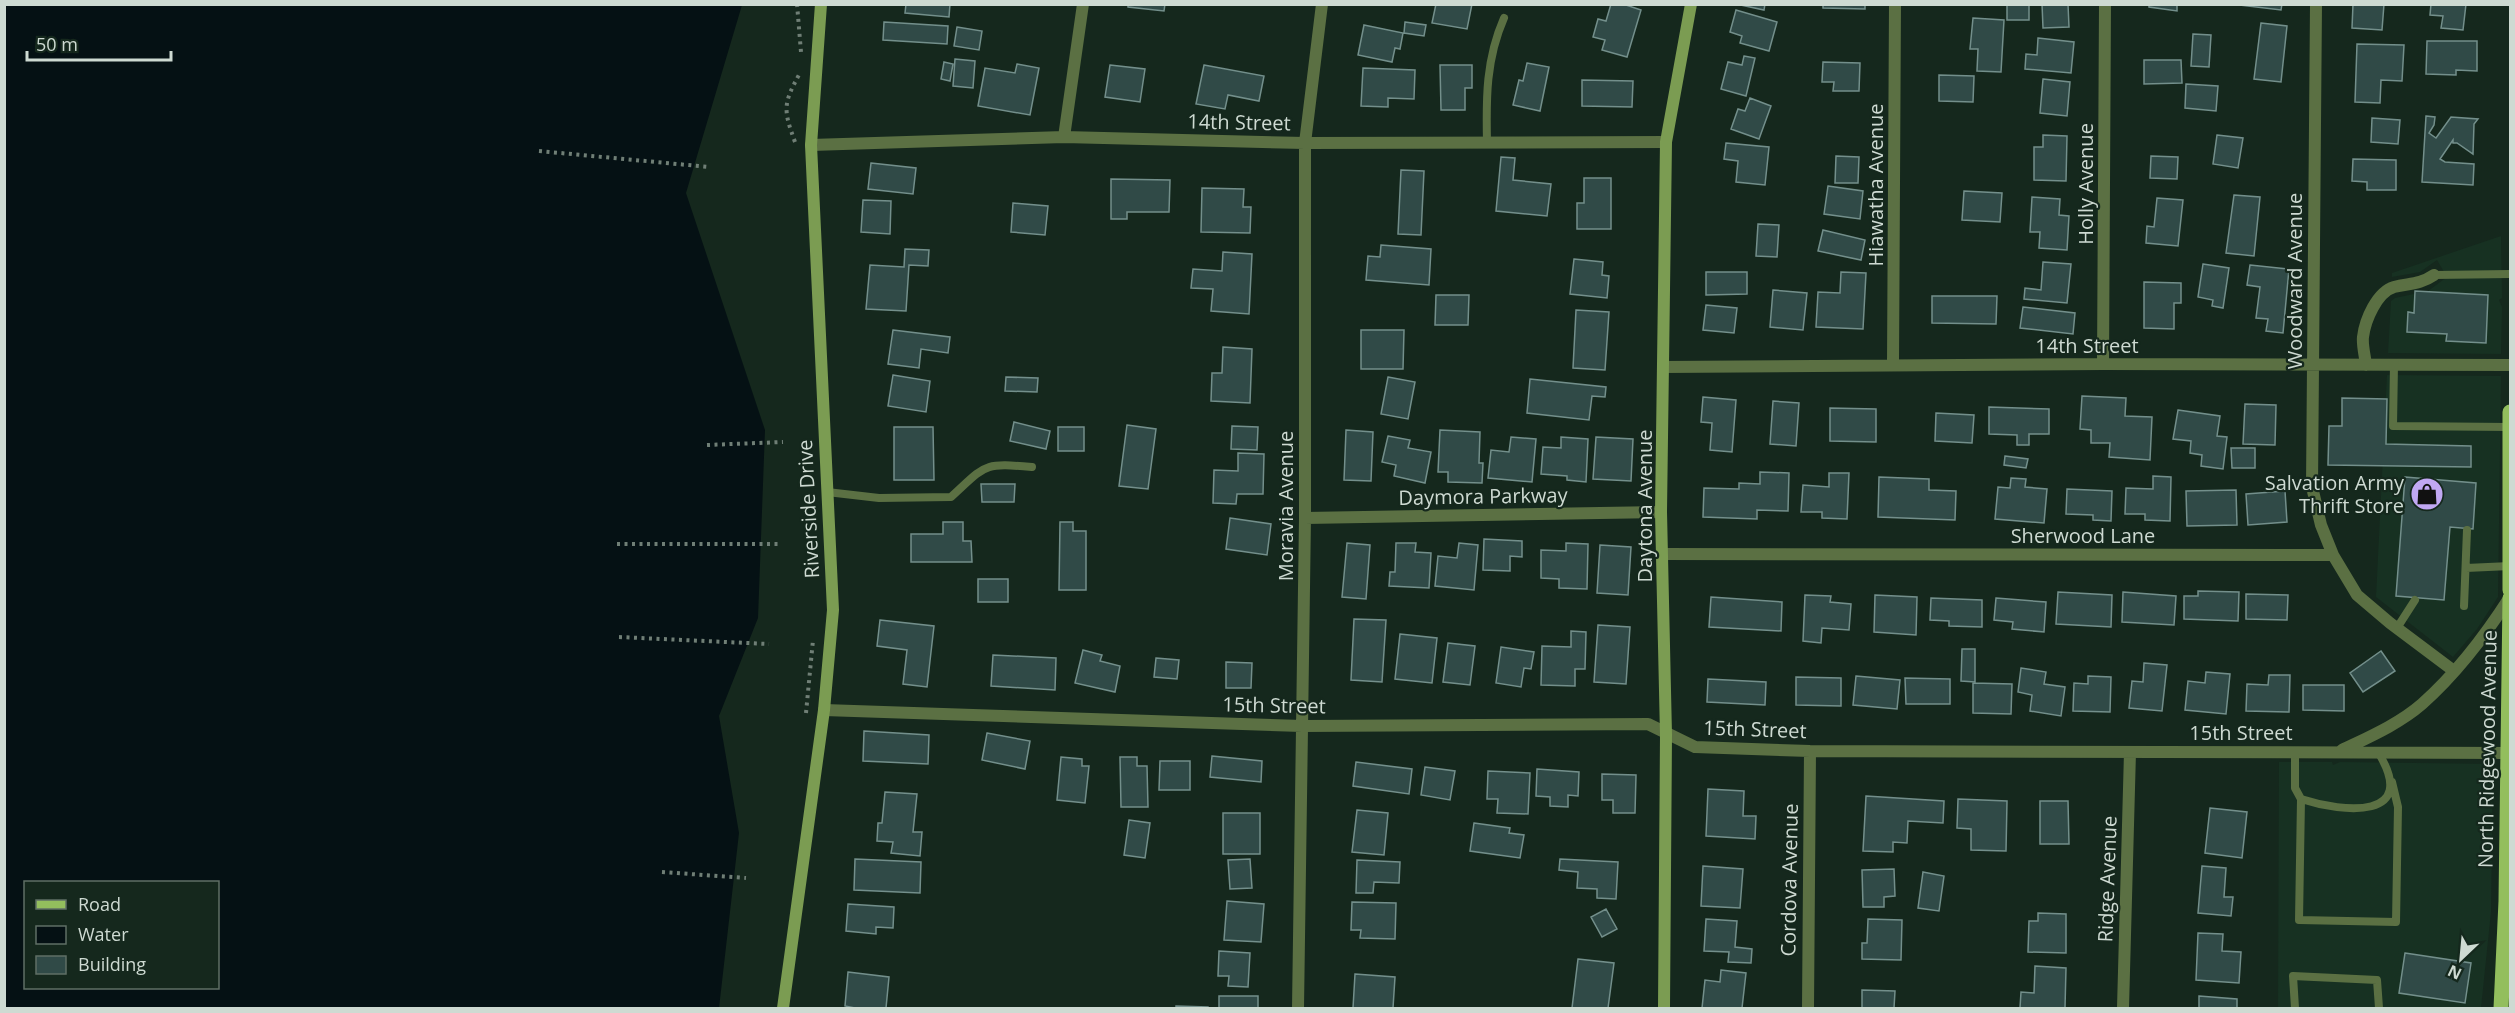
<svg xmlns="http://www.w3.org/2000/svg" width="2515" height="1013" viewBox="0 0 2515 1013" font-family="'Open Sans',sans-serif">
<rect width="100%" height="100%" fill="#15281d"/>
<path fill="#173122" d="M2501,236L2502,298L2499,300L2502,307L2501,354L2388,353L2391,301L2395,298L2428,291L2447,277L2437,260L2420,272L2392,277V273Z
M2387,375L2501,376L2498,597L2477,629L2453,657L2376,597Z
M2279,762H2332L2333,765L2340,762L2493,764L2491,912L2481,1008H2278Z"/>
<path fill="#051114" fill-rule="evenodd" d="M5,4L742,5L686,193L765,430L758,618L719,716L739,833L719,1008H5ZM26,882H218V988H26Z"/>
<path fill="#304a47" stroke="#738f8b" stroke-width="1.5" d="M906,4H950L949,17L905,13Z
M1128,4H1165L1164,11L1128,7Z
M1436,4H1472L1467,29L1432,23Z
M1611,4H1623L1641,10L1627,57L1602,50L1605,40L1593,37L1598,19L1606,21Z
M1736,4H1765L1764,10Z
M1823,4H1865V9L1823,8Z
M2007,4H2029V20H2007Z
M2042,4H2068L2069,27L2043,28Z
M2149,4H2177V11L2149,7Z
M2231,4H2282L2281,10Z
M2353,4H2384L2382,30L2352,28Z
M2431,4H2466L2463,30L2441,28L2443,16L2430,15Z
M1736,10L1777,22L1769,51L1740,43L1742,36L1730,32Z
M1973,18L2004,20L2001,72L1977,71L1978,49H1970Z
M884,22L948,26L947,44L883,40Z
M1405,22L1426,25L1424,36L1404,33Z
M2261,23L2287,26L2281,82L2254,79Z
M1364,25L1403,33L1400,49L1395,48L1392,62L1358,55Z
M957,27L982,31L979,50L954,46Z
M2193,34L2211,35L2209,67L2191,66Z
M2038,38L2074,42L2071,73L2025,69L2026,54L2037,55Z
M2427,41H2477V71L2456,70V75L2426,74Z
M2357,44L2404,45L2402,81L2381,80L2380,103L2355,102Z
M1744,56L1755,58L1746,96L1721,89L1728,62L1742,65Z
M955,59L975,61L973,88L953,86Z
M2144,60H2181L2182,83L2144,84Z
M944,62L953,64L950,81L941,79Z
M1823,62L1860,63L1859,91H1833L1834,82H1822Z
M1527,63L1549,67L1540,111L1513,105L1519,80L1523,81Z
M1017,64L1039,68L1030,115L978,106L985,68L1015,73Z
M1110,65L1145,69L1140,102L1105,97Z
M1204,65L1264,76L1259,101L1228,95L1225,109L1196,104Z
M1440,65H1472V88H1465V110H1441Z
M1363,68L1415,70L1414,99L1388,98V107L1361,106Z
M1939,75L1974,76L1973,102L1939,101Z
M2043,79L2070,82L2067,116L2040,113Z
M1582,80L1633,81L1632,107L1582,106Z
M2186,84L2218,86L2216,111L2185,108Z
M1750,98L1771,106L1759,139L1731,129L1738,109L1745,111Z
M2426,116L2435,117L2434,125L2429,133L2436,138L2451,117L2478,119L2474,124L2473,154L2457,143H2453V140L2440,159L2445,162L2474,164L2473,185L2422,182Z
M2372,118L2400,120L2398,144L2371,142Z
M2043,135L2067,136L2066,181L2034,180V147H2043Z
M2217,135L2243,138L2238,168L2213,164Z
M1726,143L1769,147L1765,185L1736,182L1738,161L1724,159Z
M1836,156L1859,157L1858,183H1835Z
M2151,156L2178,157L2177,179L2150,178Z
M1501,157L1515,158L1513,180L1551,184L1547,216L1496,211Z
M2353,159L2396,160V190H2367V182L2352,181Z
M871,163L916,168L913,194L868,189Z
M1401,170L1424,171L1421,235L1398,234Z
M1584,178H1611V229H1577V203H1584Z
M1111,179L1170,180L1169,212H1127V219H1111Z
M1828,186L1863,191L1860,219L1824,214Z
M1202,188L1244,189L1243,207H1251L1250,233L1201,232Z
M1964,191L2002,193L2000,222L1962,220Z
M2234,195L2260,197L2254,256L2226,253Z
M2032,197L2060,199L2059,215L2069,216L2067,250L2039,248L2040,232H2030Z
M2157,198L2183,200L2178,246L2146,243L2147,226L2154,227Z
M863,200L891,201L890,234L861,232Z
M1013,203L1048,206L1045,235L1011,232Z
M1758,224L1779,225L1777,257L1756,256Z
M1823,230L1865,240L1861,260L1818,251Z
M1381,245L1431,249L1429,285L1366,280L1368,256L1380,257Z
M905,249L929,250L928,266L909,265L906,311L866,309L870,265L904,267Z
M1223,252L1252,254L1249,314L1211,311L1213,289L1191,288L1193,269L1222,271Z
M1574,259L1603,262L1602,275L1609,276L1607,298L1570,294Z
M2043,262L2071,264L2067,303L2024,299L2025,288L2041,290Z
M2203,264L2229,268L2223,308L2212,306L2213,300L2198,297Z
M2250,265L2289,269L2283,333L2266,331L2268,319L2256,318L2260,287L2247,285Z
M1706,272H1747V294L1706,295Z
M1841,272L1866,273L1863,329L1816,327L1818,292L1840,293Z
M2144,282L2181,283V303H2174V329L2144,328Z
M1773,290L1807,293L1803,330L1770,327Z
M2415,291L2488,295L2486,343L2446,341L2447,334L2407,332L2408,312L2414,313Z
M1436,295H1469L1468,325H1435Z
M1932,296H1997L1996,324L1932,323Z
M1706,305L1737,308L1734,333L1703,330Z
M2023,307L2075,313L2073,334L2020,328Z
M1576,310L1609,312L1605,370L1573,368Z
M893,330L950,337L948,353L921,349L919,368L888,364Z
M1361,330H1404L1403,369H1361Z
M1223,347L1252,349L1250,403L1211,401L1212,373H1222Z
M893,375L930,381L926,412L888,406Z
M1006,377L1038,378L1037,392L1005,391Z
M1388,377L1415,382L1408,419L1381,414Z
M1530,379L1606,387L1605,397L1592,396L1589,420L1527,413Z
M2082,396L2126,398L2125,416L2152,417L2150,460L2109,457L2110,443H2091V430L2080,429Z
M1703,397L1736,400L1732,452L1710,450L1712,423L1701,422Z
M2342,398L2387,399L2386,444L2471,446V467L2328,465L2329,426H2342Z
M1773,401L1799,403L1796,446L1770,444Z
M2245,404L2276,405L2275,445L2243,444Z
M1989,407L2049,409V434H2029V445H2017V435L1989,434Z
M1830,408L1876,409V442L1830,441Z
M2178,410L2220,416L2217,436L2227,437L2223,469L2201,466L2202,455L2190,453L2191,441L2173,439Z
M1936,413L1974,415L1972,443L1935,441Z
M1014,422L1050,431L1046,449L1010,441Z
M1127,425L1156,429L1148,489L1119,486Z
M1232,426L1258,427L1257,450L1231,449Z
M894,427H933L934,480H894Z
M1058,427H1084V451H1058Z
M1346,430L1373,432L1371,481L1344,480Z
M1440,430L1480,432L1479,463H1483L1482,483L1448,482V472H1438Z
M1388,436L1410,440L1408,448L1431,452L1425,483L1394,476L1396,465L1382,462Z
M1511,437L1536,439L1532,482L1488,478L1491,450L1509,452Z
M1561,437L1588,439L1586,482L1567,480V476L1541,474L1543,447L1561,448Z
M1596,437L1633,439L1631,481L1593,479Z
M2231,448H2255V468H2232Z
M1238,453L1264,454L1263,494H1237L1236,504L1213,503L1214,470L1238,471Z
M2005,456L2028,459L2026,468L2004,465Z
M1760,472L1789,473L1788,511L1757,510V519L1703,517L1704,488L1739,489V483L1760,484Z
M1829,473H1849L1847,519L1822,518V512H1801L1803,485L1829,487Z
M2153,476L2171,477L2170,521L2145,520V514H2125L2126,488L2153,489Z
M1879,477L1929,479V490L1956,491L1955,520L1878,517Z
M2405,477L2476,483L2473,529L2450,527L2444,600L2396,596Z
M2011,478L2026,479L2025,487L2047,489L2044,523L1995,519L1998,487L2010,488Z
M981,484H1015L1014,502H982Z
M2067,489L2112,491L2111,521L2093,520V515L2066,514Z
M2236,490L2237,525L2187,526L2186,491Z
M2285,491L2287,522L2248,525L2246,494Z
M1230,518L1271,524L1267,555L1226,549Z
M943,522H963V541H971L972,562H911V534H943Z
M1060,522H1073V531H1086V590H1059Z
M1484,539L1522,541V557L1510,556V571L1483,570Z
M1347,543L1370,545L1366,599L1342,597Z
M1396,543H1416L1415,552L1431,553L1429,588L1389,586L1390,572H1395Z
M1459,543L1478,545L1474,590L1435,586L1438,556L1457,558Z
M1566,543L1588,544L1587,589L1559,588V579L1541,578V550L1566,551Z
M1600,545L1631,547L1628,595L1597,593Z
M978,579H1008V602H978Z
M2198,591L2239,592L2238,621L2184,619V596H2198Z
M2058,592L2112,595L2111,627L2056,624Z
M2123,592L2176,596L2174,625L2122,622Z
M2246,594L2288,595L2287,620L2246,619Z
M1805,595L1831,596L1830,602L1851,604L1849,630L1822,628L1821,643L1803,641Z
M1875,595L1917,597L1916,635L1874,632Z
M1711,597L1782,602L1781,631L1709,627Z
M1931,598L1982,600V627L1949,626V621L1930,620Z
M1996,598L2046,602L2044,632L2012,629L2013,622L1994,620Z
M1354,619L1386,620L1382,682L1351,680Z
M880,620L934,626L927,687L903,684L907,650L877,646Z
M1598,625L1630,627L1626,684L1594,682Z
M1571,631L1586,632L1585,669H1575V686L1541,685L1542,646L1571,647Z
M1400,634L1437,638L1432,683L1395,679Z
M1448,643L1475,646L1470,685L1443,682Z
M1501,647L1534,652L1531,669L1524,668L1521,687L1496,683Z
M1962,649H1975V682L1961,681Z
M1083,650L1102,655L1100,661L1120,666L1115,692L1075,683Z
M2381,651L2395,671L2363,692L2350,673Z
M993,655L1056,658L1055,690L991,686Z
M1156,658L1179,660L1177,679L1154,677Z
M1226,662L1252,663L1251,688H1226Z
M2144,663L2167,665L2162,711L2129,708L2132,681L2143,682Z
M2021,668L2046,672L2044,684L2065,687L2061,716L2030,711L2032,695L2018,692Z
M2206,672L2230,674L2226,714L2185,710L2188,681L2205,683Z
M2269,675H2290L2289,712L2246,711L2247,684L2268,685Z
M1856,676L1900,680L1897,709L1853,705Z
M2088,676L2111,677L2110,712L2073,711L2074,683L2088,684Z
M1796,677L1841,678V706L1796,705Z
M1905,678L1950,679V704H1906Z
M1708,679L1766,682L1765,705L1707,702Z
M1973,683L2012,684L2011,714L1973,713Z
M2303,685H2344V711L2303,710Z
M864,731L929,735L928,764L863,761Z
M987,733L1030,741L1025,769L982,760Z
M1212,756L1262,761L1261,782L1210,777Z
M1061,757L1082,759V766H1089L1085,803L1057,800Z
M1120,757H1137V766H1147L1148,807H1121Z
M1160,761H1190V790H1159Z
M1356,762L1412,769L1409,794L1353,786Z
M1425,767L1455,771L1450,800L1421,795Z
M1537,769L1579,772L1578,796L1568,795V807L1550,806V797L1536,796Z
M1488,771L1530,773L1528,814L1497,813L1498,799H1487Z
M1602,774L1636,775L1635,813H1613V800H1602Z
M1708,789L1744,791L1743,816H1756L1755,839L1706,836Z
M885,792L917,794L913,832H922L920,856L891,853L893,842L877,841L878,823H882Z
M1866,796L1944,801L1943,823L1908,821L1907,843L1893,842V852L1863,851Z
M1958,799L2007,801L2006,851L1971,850V829L1957,828Z
M2040,801H2068L2069,844H2040Z
M2210,808L2247,812L2242,858L2205,853Z
M1357,810L1388,813L1384,855L1352,852Z
M1223,813H1260V854H1223Z
M1129,820L1150,823L1145,858L1124,855Z
M1474,823L1510,828L1509,833L1524,835L1520,858L1470,851Z
M855,859L921,862L920,893L854,890Z
M1250,859L1252,888L1230,889L1228,860Z
M1560,859L1618,862L1616,899L1597,898V889L1577,888L1578,872L1559,870Z
M1357,860L1400,862L1399,883L1374,882L1373,893H1356Z
M1703,866L1743,869L1740,908L1701,906Z
M2202,866L2226,868L2224,897H2233L2231,916L2198,913Z
M1894,869L1895,896L1884,897V907H1863L1862,870Z
M1923,872L1944,876L1939,911L1918,908Z
M1227,901L1264,904L1261,942L1224,940Z
M1352,902L1396,903L1395,939L1360,938L1361,930H1351Z
M848,904L894,907L893,928L876,927V934L846,931Z
M1606,909L1617,929L1602,937L1591,917Z
M2038,913L2066,914V953L2028,952L2029,921H2038Z
M1706,919L1737,921L1735,947L1752,949L1751,963L1728,962L1729,952L1704,951Z
M1868,919L1902,920L1901,960L1862,959V943H1867Z
M2198,933L2223,934L2222,951L2241,952L2239,983L2196,980Z
M1219,951L1250,953L1248,987L1228,986L1229,976H1218Z
M2405,953L2471,963L2465,1003L2399,993Z
M1578,959L1614,963L1608,1008H1572Z
M2035,966L2066,968L2065,1008H2020L2021,992L2034,993Z
M1721,970L1746,973L1742,1008H1702L1705,980L1720,982Z
M848,972L889,977L886,1008H855L845,1006Z
M1355,974L1395,977L1393,1008H1353Z
M1862,990L1895,991L1894,1008H1862Z
M1219,996H1258V1008H1219Z
M2199,996L2237,999V1008H2199Z
M1176,1006L1208,1007V1008H1176Z"/>
<g fill="none" stroke-linecap="round" stroke-linejoin="round">
<path stroke="#707f76" stroke-width="4" stroke-dasharray="3 4.5" stroke-linecap="butt" d="M797,4L801,52
M795,142C783,109 783,104 800,73
M539,151L709,167
M707,445L783,442
M617,544H782
M619,637L769,644
M806,713L813,640
M662,872L746,878"/>
<path stroke="#5b7043" stroke-width="8" d="M1487,142C1486,98 1486,59 1504,18
M2434,275L2510,274
M2394,364L2393,426L2510,427
M827,492L879,498L951,497C987,464 982,463 1032,467
M2466,568L2510,566
M2464,606L2467,530
M2397,628L2415,600
M2295,751V788L2301,799C2344,813 2420,820 2378,752
M2301,799L2299,920L2396,922L2398,807L2392,782
M2295,1008L2293,976L2377,980L2379,1008"/>
<path stroke="#5b7043" stroke-width="12" d="M2316,4L2312,487L2321,525L2333,555L2357,595L2390,623L2454,671
M1064,137L1083,4
M811,145L1064,137L1305,143L1666,142
M2103,364L2105,4
M1893,365L1895,4
M2366,365C2365,356 2362,345 2363,337C2365,320 2377,292 2394,287C2410,283 2419,285 2434,275
M1663,367L2103,364L2510,365
M1305,518L1661,512
M1663,554L2333,555
M824,710L1302,726L1648,724L1695,747L1810,751L2510,753
M2342,750C2369,737 2399,724 2422,704C2457,673 2485,636 2510,597
M1298,1008L1305,518V143L1322,4
M1808,1008L1810,751
M2123,1008L2130,752"/>
<path stroke="#7b9c52" stroke-width="12" d="M783,1008L824,710L833,610L811,145L821,4
M1664,1008L1666,735L1661,512L1666,142L1691,4"/>
<path stroke="#93be5d" stroke-width="15" d="M2510,412V590
M2501,1008L2506,901L2510,598"/>
</g>
<defs>
<symbol id="shop-disc" viewBox="-11 -11 22 22"><circle r="9.5" fill="#c1a8f3" stroke="#15281d"/><path d="M-5-2.5h2.3a2.7 3.5 0 0 1 5.4 0H5L5.5 6h-11ZM-1.5-2.5h3a1.5 2.3 0 0 0-3 0Z" fill="#111"/></symbol>
</defs>
<g fill-rule="evenodd">
<use href="#shop-disc" x="2408" y="475" width="38" height="38"/>
</g>
<g text-anchor="middle" dominant-baseline="central" stroke-width="4.5" stroke-linejoin="round" paint-order="stroke">
<g font-size="20" fill="#cedad2" stroke="#15281d">
<text transform="translate(1239 122) rotate(1)">14th Street</text>
<text transform="translate(2085 184) rotate(-90)">Holly Avenue</text>
<text transform="translate(1875 185) rotate(-90)">Hiawatha Avenue</text>
<text transform="translate(2294 281) rotate(-90)">Woodward Avenue</text>
<text x="2087" y="345">14th Street</text>
<text transform="translate(1483 496) rotate(-1)">Daymora Parkway</text>
<text transform="translate(1285 506) rotate(-90)">Moravia Avenue</text>
<text transform="translate(1644 506) rotate(-90)">Daytona Avenue</text>
<text transform="translate(808 509) rotate(-93)">Riverside Drive</text>
<text x="2083" y="535">Sherwood Lane</text>
<text transform="translate(1274 705) rotate(1)">15th Street</text>
<text transform="translate(1755 729) rotate(2)">15th Street</text>
<text x="2241" y="732">15th Street</text>
<text transform="translate(2487 749) rotate(-89)">North Ridgewood Avenue</text>
<text transform="translate(2107 879) rotate(-88)">Ridge Avenue</text>
<text transform="translate(1789 880) rotate(-89)">Cordova Avenue</text>
</g>
<g font-size="20" fill="#cedad2" stroke="#15281d" text-anchor="end">
<text x="2404" y="482">Salvation Army<tspan x="2404" dy="23">Thrift Store</tspan></text>
</g>
</g>
<rect width="2515" height="1013" fill="none" stroke="#cedad2" stroke-width="12"/>
<rect x="24" y="881" width="195" height="108" fill="#15281d" stroke="#5f6f65" stroke-width="1.5"/>
<rect x="36" y="900" width="30" height="9" fill="#93be5d" stroke="#5f6f65" stroke-width="1.5"/>
<text x="78" y="911" font-size="18" fill="#cedad2">Road</text>
<rect x="36" y="926" width="30" height="18" fill="#051114" stroke="#5f6f65" stroke-width="1.5"/>
<text x="78" y="941" font-size="18" fill="#cedad2">Water</text>
<rect x="36" y="956" width="30" height="18" fill="#304a47" stroke="#5f6f65" stroke-width="1.5"/>
<text x="78" y="971" font-size="18" fill="#cedad2">Building</text>
<g transform="translate(2461 959) rotate(206)" stroke="#15281d" stroke-width="4.5" paint-order="stroke">
<path d="M0-4.5L10 22L0 15L-10 22Z" fill="#cedad2"/>
<text y="-9" font-size="16" font-weight="bold" text-anchor="middle" fill="#cedad2">N</text>
</g>
<path d="M27 51v9h144v-9" fill="none" stroke="#cedad2" stroke-width="3"/>
<text x="36" y="51" font-size="18" fill="#cedad2" stroke="#15281d" stroke-width="4.5" paint-order="stroke">50 m</text>
</svg>
